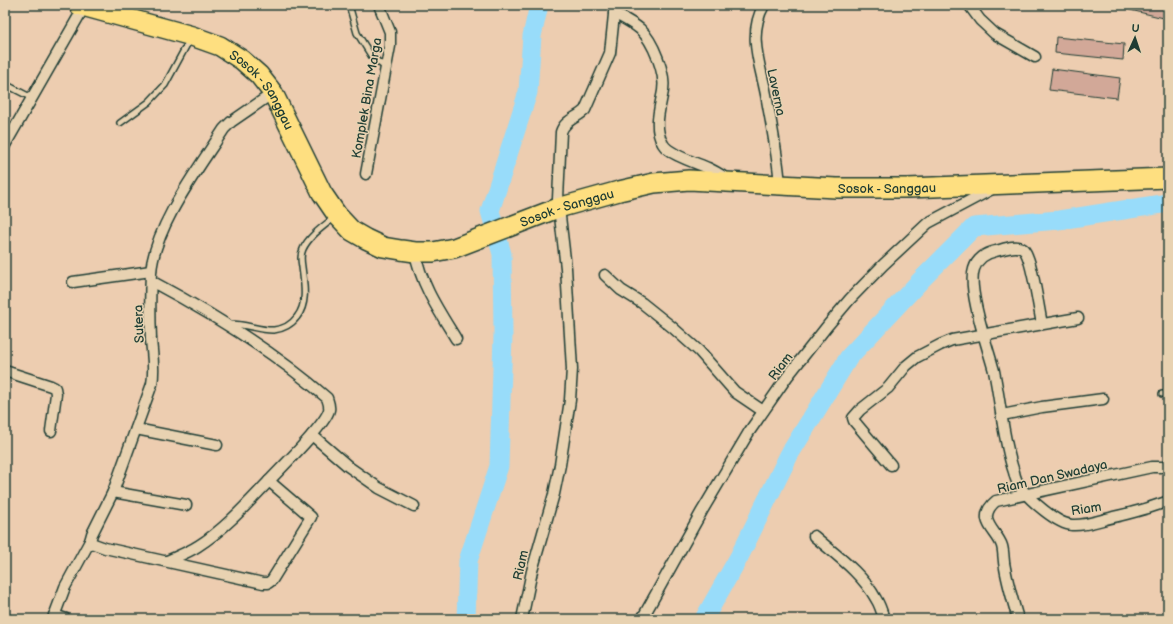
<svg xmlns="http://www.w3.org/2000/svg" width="1173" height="624" font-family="'Balsamiq Sans',sans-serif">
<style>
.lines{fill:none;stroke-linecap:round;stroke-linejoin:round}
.river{stroke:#98dcfa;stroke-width:19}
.building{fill:#d2a898;stroke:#1f3d34}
.lane-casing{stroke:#1f3d34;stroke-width:8}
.street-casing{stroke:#1f3d34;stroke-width:13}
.highway-casing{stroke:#1f3d34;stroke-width:22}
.lane{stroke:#e8d2b1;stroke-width:5}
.street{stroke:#e8d2b1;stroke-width:10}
.highway{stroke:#fedf80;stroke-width:19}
.labels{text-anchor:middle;stroke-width:3;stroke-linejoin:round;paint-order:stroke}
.street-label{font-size:13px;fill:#1f3d34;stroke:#e8d2b1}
</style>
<rect width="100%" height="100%" fill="#edcdb0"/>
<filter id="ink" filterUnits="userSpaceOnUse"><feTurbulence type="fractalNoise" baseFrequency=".025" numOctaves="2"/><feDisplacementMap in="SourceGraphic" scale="8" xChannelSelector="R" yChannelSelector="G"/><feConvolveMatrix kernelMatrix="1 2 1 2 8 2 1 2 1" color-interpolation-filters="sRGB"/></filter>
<g filter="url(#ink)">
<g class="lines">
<g class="river">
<path d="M466 619 468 561 499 466 503 335 502 254 490 211 528 92 532 36 539 5"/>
<path d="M704 619 739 557 789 455 849 357 921 280 974 227 1059 220 1168 203"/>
</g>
</g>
<g class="building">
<path d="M1127 5H1168V19L1126 9Z"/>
<path d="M1056 37 1124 44 1123 60 1055 53Z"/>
<path d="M1052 69 1120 78 1117 98 1049 90Z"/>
</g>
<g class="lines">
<defs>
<g id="lane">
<path d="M349 5 357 33 372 57 386 68"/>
<path d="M5 84 32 98"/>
<path d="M120 123 149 102 165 85 190 39"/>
<path d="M228 324C244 323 260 331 274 330 283 329 292 324 297 317 308 303 304 284 302 267 301 261 300 255 303 249 309 236 324 226 335 217"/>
<path d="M1162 394H1168"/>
</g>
<g id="street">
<path d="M764 5C746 37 762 68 767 100 772 128 778 157 780 185"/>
<path d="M969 5 980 20 995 34 1035 57"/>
<path d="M614 13C623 18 633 23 640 29 653 41 666 73 663 91 660 108 653 128 663 144 669 155 697 163 708 168 715 171 721 175 727 179"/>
<path d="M5 145 84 7"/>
<path d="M366 174 390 46V32L379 5"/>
<path d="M415 252C421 285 439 311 456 339"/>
<path d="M605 275 621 290 642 303 672 327 699 351 735 392 763 411"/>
<path d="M151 281C211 313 276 353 327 398 328 401 330 406 329 410 326 424 281 468 269 481L311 517 272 580 268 583H263L105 548 94 544 90 541 92 534 113 492 152 384C155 368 152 354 151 339 150 316 150 294 151 272 155 225 199 168 224 129L231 122 273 93"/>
<path d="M73 282 151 271"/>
<path d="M1042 324C1039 311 1032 256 1023 249 1016 244 1004 249 996 251 986 253 977 259 974 269 967 289 988 348 994 371 1001 405 1003 440 1014 472 1015 478 1018 484 1021 488 1030 500 1057 524 1072 525 1084 526 1098 521 1110 518 1130 513 1149 509 1168 501"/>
<path d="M5 371 51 386 55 388 56 394 51 431"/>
<path d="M1002 415 1042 407 1103 399"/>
<path d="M136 429 217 445"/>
<path d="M312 435 349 467 379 488 414 506"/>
<path d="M891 465 854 421 853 418 860 410 888 388 906 366 917 357 940 345 952 340 1078 318"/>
<path d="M113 492 186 505"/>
<path d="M814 536C836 555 862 573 876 599 880 605 882 612 884 619"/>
<path d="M167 561C178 556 189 552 198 546 225 529 247 504 269 481"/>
<path d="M54 615 66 619"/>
<path d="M53 619 65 587 90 541"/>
<path d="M522 619 532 571 554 494 560 465 570 400 572 369 566 268 558 199 561 132C565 120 577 118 585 110L610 53 615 5"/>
<path d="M642 619 702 511 749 432 787 377 828 325 850 299 883 265 928 223 992 189"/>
<path d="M1018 619C1013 602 1008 585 1005 568 1003 560 1004 553 1002 546 999 536 989 529 987 519 986 511 991 505 996 501L1152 467H1168"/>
</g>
<g id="highway">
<path id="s1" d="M79 5 192 36 220 46 242 60 259 75 273 93 322 193 337 215 352 231 366 239 383 247 401 250 415 252H433L454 248 558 208 619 191 654 183 689 180 836 188H908L1168 178"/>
</g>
</defs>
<use href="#lane" class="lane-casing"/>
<use href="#street" class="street-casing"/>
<use href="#highway" class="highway-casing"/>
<use href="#lane" class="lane"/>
<use href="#street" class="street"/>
<use href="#highway" class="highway"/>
</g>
</g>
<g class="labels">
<g class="street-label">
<text dy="5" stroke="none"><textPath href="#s1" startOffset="209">Sosok - Sanggau</textPath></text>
<text transform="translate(777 92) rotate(78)" y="5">Laverna</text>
<text transform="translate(366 98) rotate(-80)" y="5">Komplek Bina Marga</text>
<text dy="5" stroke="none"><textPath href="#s1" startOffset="929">Sosok - Sanggau</textPath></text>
<text dy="5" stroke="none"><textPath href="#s1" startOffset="605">Sosok - Sanggau</textPath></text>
<text transform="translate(138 324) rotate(-92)" y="5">Sutera</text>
<text transform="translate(780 366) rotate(-53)" y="5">Riam</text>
<text transform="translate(1052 476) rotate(-13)" y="5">Riam Dan Swadaya</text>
<text transform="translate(1086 508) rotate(-9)" y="5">Riam</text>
<text transform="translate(520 565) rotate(-77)" y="5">Riam</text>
</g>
</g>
<rect width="1173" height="624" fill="none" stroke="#e8d2b1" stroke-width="20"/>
<rect x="10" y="10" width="1153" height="604" fill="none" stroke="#1f3d34" stroke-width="1.5" filter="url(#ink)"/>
<g transform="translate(1135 38) rotate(3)" stroke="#e8d2b1" stroke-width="3" paint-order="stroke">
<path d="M0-3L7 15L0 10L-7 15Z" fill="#1f3d34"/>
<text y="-6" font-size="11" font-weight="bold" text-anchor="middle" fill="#1f3d34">U</text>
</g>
</svg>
